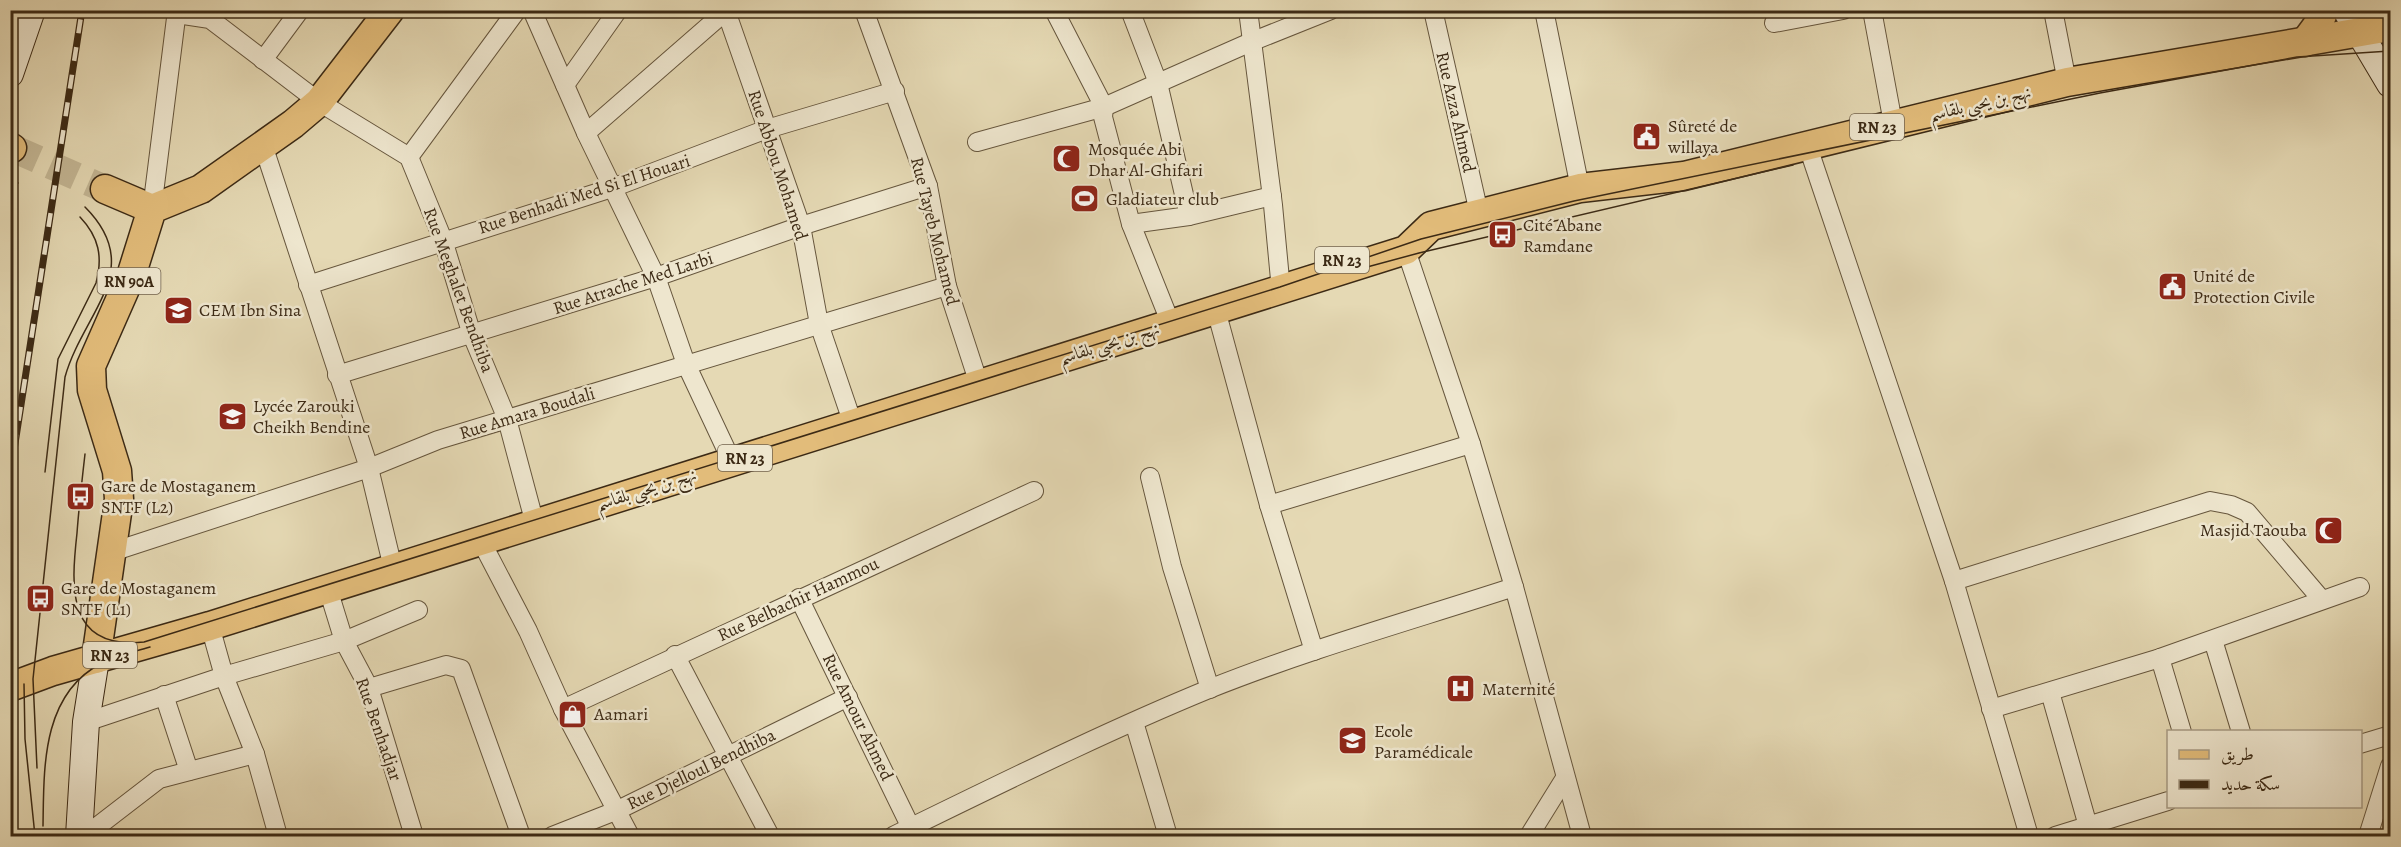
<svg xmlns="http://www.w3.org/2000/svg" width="2401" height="847" font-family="Alegreya,Amiri,serif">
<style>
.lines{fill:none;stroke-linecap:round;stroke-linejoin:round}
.primary-tunnel{stroke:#c3b694;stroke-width:28;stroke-dasharray:28 14;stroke-linecap:butt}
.minor-casing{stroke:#66563d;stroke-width:20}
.secondary-casing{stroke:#3c2a15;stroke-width:28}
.primary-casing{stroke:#3c2a15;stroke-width:31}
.minor{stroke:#eee6ce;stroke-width:18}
.secondary{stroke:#eee6ce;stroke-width:26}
.primary{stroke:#e2bc7a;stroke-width:28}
.tram{stroke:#3c2a15;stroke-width:1.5}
.rail-casing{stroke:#3c2a15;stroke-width:7}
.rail{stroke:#eee6ce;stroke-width:4.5;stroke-dasharray:14;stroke-linecap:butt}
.labels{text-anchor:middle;stroke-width:5;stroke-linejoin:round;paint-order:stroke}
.shield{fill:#eee6ce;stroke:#71624c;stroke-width:1.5}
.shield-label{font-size:16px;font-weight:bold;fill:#3c2a15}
.street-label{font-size:18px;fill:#3c2a15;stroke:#eee6ce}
.poi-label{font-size:18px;fill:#3c2a15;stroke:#eee6ce;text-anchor:start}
</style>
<rect width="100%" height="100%" fill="#e5d9b4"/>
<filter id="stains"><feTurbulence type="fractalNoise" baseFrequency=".00333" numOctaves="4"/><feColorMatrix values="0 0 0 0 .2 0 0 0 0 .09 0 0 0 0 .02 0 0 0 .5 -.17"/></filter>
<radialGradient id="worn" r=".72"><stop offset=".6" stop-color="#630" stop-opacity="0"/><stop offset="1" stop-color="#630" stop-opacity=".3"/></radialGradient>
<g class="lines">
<path class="primary-tunnel" d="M12 148 105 189"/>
<defs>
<g id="minor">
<path d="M532 10 586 133 656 277 686 364 732 462"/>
<path d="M864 10 928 186 947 286 979 384"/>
<path d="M1054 10 1104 107 1103 117 1131 224 1171 324"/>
<path d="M1130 10 1158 83 1189 216"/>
<path d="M1248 10 1273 205 1281 290"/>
<path d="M1433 10 1479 213"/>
<path d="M1544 10 1580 188"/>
<path d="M1872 10 1893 123"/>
<path d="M2053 10 2067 82"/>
<path d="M726 11 801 226 819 324 853 424"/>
<path d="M177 14 210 19 319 102 409 157 443 240 472 335 507 419 535 524"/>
<path d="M1774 23 1843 10"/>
<path d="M263 60 300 10"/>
<path d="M565 85 618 10"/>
<path d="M586 133 727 10"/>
<path d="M977 142 1104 107 1251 42 1331 10"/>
<path d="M1807 144 1954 581 2029 836"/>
<path d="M263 145 369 468 393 568"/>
<path d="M409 157 517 10"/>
<path d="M152 209 177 10"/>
<path d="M1131 224 1189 216 1272 196"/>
<path d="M1406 250 1471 444 1514 587 1582 836"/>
<path d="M308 285 612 188 767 129 895 91"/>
<path d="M1216 310 1269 505 1314 651"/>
<path d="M337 375 656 277 801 226 928 186"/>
<path d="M1150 477 1172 567 1210 689"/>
<path d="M1269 505 1471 444"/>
<path d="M481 541 528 631 563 709 630 836"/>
<path d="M112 552 369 468 438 440 947 286"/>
<path d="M1954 581 2210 501 2231 505 2247 512 2322 600"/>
<path d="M328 589 344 641 369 688 414 836"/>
<path d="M799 598 915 836"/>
<path d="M210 626 224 676 255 754 278 836"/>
<path d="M2213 640 2241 732"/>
<path d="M675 655 770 836"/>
<path d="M2160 658 2182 732"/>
<path d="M369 688 446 665 461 669 521 836"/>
<path d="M2050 692 2088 826"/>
<path d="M164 695 189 771"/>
<path d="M563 709 1034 491"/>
<path d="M1991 709 2160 658 2360 587"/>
<path d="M86 722 224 676 344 641 418 610"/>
<path d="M1134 722 1168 836"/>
<path d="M2360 744 2390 735"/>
<path d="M85 836 159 779 255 754"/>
<path d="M552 836 618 810 848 697"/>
<path d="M893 836C998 785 1102 733 1209 689 1309 649 1413 620 1514 587"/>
<path d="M1529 836 1565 778"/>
<path d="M2055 836 2168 801"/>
<path d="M2368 836 2390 766"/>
</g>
<g id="secondary">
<path d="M2346 10 2390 84"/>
<path d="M10 74 32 10"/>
<path d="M79 836 86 722 96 659"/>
</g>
<g id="primary">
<path d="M2305 42 2319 23 2324 10"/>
<path d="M10 147 12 148"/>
<path d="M105 189 152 209"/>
<path d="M96 659 119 499 117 471 92 390 91 366 132 273 152 209 201 189 293 124 319 102 390 10"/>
<path d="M10 687 53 671 210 626 1406 250 1431 226 1580 188 1684 176 2067 82 2390 27"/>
</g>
</defs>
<use href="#minor" class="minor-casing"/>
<use href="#secondary" class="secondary-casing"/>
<use href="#primary" class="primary-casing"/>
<use href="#minor" class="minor"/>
<use href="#secondary" class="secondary"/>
<use href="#primary" class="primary"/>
<g class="tram">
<path d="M10 180 18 183"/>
<path d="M10 190 14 191"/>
<path d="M1356 270 1419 253 1793 165"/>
<path d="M85 454C82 480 79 506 77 533 71 587 66 650 144 642L1280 287 1421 239 1574 201 2100 93 2297 57 2390 51"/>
<path d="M45 472 58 359 96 283C103 257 99 237 80 217"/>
<path d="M24 684 25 739 35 836"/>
<path d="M37 768 33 679 65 377C83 312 147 269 85 207"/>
<path d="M43 826C44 769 41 694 102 663 117 655 134 652 150 647"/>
</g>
<defs>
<g id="rail">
<path d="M10 476 82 10"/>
<path d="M10 809 15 836"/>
</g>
</defs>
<use href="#rail" class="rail-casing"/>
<use href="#rail" class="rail"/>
</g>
<defs>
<symbol id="civic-square" viewBox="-11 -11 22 22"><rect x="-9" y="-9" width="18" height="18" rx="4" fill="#8f2418" stroke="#eee6ce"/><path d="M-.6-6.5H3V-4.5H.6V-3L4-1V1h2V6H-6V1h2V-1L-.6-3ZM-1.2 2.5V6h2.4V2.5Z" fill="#fff"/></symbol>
<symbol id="mosque-square" viewBox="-11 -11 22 22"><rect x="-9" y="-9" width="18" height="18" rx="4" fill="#8f2418" stroke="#eee6ce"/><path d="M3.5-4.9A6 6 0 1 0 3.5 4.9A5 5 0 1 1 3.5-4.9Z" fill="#fff"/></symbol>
<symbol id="stadium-square" viewBox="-11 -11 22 22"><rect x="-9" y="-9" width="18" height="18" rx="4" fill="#8f2418" stroke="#eee6ce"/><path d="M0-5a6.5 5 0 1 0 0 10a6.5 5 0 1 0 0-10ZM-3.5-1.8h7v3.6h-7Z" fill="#fff"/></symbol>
<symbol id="bus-square" viewBox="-11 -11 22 22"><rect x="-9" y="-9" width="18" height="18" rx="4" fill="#8f2418" stroke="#eee6ce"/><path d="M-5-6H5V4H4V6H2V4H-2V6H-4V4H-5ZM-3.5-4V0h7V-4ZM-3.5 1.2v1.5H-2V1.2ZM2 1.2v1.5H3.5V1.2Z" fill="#fff"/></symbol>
<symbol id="school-square" viewBox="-11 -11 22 22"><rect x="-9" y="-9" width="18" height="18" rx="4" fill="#8f2418" stroke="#eee6ce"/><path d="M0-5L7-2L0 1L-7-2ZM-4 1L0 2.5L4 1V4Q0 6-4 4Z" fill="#fff"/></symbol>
<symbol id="hospital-square" viewBox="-11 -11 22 22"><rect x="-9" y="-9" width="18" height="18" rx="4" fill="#8f2418" stroke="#eee6ce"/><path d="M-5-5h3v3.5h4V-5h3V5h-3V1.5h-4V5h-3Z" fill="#fff"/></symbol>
<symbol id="shop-square" viewBox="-11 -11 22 22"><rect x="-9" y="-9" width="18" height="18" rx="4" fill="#8f2418" stroke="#eee6ce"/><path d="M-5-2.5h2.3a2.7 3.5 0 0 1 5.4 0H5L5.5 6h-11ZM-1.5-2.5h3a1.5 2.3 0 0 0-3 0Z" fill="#fff"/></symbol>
<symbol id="university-square" viewBox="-11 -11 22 22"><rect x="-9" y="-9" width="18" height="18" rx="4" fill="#8f2418" stroke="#eee6ce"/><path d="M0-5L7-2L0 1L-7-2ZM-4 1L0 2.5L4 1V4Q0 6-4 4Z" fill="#fff"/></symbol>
</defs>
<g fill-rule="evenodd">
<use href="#civic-square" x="1630" y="120" width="33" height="33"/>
<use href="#mosque-square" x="1050" y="142" width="33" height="33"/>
<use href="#stadium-square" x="1068" y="182" width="33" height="33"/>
<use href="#bus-square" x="1486" y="218" width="33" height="33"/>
<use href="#civic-square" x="2156" y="270" width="33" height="33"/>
<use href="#school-square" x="162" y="294" width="33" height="33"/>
<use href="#school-square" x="216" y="400" width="33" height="33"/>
<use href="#bus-square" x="64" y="480" width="33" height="33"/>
<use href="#mosque-square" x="2312" y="514" width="33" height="33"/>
<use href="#bus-square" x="24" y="582" width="33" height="33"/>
<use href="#hospital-square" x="1444" y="672" width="33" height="33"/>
<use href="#shop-square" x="556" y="698" width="33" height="33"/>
<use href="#university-square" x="1336" y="724" width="33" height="33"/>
</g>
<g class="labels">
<g class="shield">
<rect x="1850" y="114" width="54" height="26" rx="4.5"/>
<rect x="1315" y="247" width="54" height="26" rx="4.5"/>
<rect x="97.5" y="268" width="63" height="26" rx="4.5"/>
<rect x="718" y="445" width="54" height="26" rx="4.5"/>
<rect x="83" y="642" width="54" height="26" rx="4.5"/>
</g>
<g class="shield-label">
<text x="1877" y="133">RN 23</text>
<text x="1342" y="266">RN 23</text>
<text x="129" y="287">RN 90A</text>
<text x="745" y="464">RN 23</text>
<text x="110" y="661">RN 23</text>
</g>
<g class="street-label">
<text transform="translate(1980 103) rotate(-13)" y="6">نهج بن يحيى بلقاسم</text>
<text transform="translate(1456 112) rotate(77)" y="6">Rue Azza Ahmed</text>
<text transform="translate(778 165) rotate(72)" y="6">Rue Abbou Mohamed</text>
<text transform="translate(584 194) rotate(-18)" y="6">Rue Benhadi Med Si El Houari</text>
<text transform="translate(935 231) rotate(76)" y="6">Rue Tayeb Mohamed</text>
<text transform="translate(633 283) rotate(-18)" y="6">Rue Atrache Med Larbi</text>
<text transform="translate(459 290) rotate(70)" y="6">Rue Meghalet Bendhiba</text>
<text transform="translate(1109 343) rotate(-17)" y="6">نهج بن يحيى بلقاسم</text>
<text transform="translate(527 413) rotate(-17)" y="6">Rue Amara Boudali</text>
<text transform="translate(646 489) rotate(-17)" y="6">نهج بن يحيى بلقاسم</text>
<text transform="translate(798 599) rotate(-25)" y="6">Rue Belbachir Hammou</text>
<text transform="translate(858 717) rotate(64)" y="6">Rue Amour Ahmed</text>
<text transform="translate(379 729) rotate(71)" y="6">Rue Benhadjar</text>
<text transform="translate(701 769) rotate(-26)" y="6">Rue Djelloul Bendhiba</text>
</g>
<g class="poi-label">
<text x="1668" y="132">Sûreté de<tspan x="1668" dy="21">willaya</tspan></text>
<text x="1088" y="155">Mosquée Abi<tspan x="1088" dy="21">Dhar Al-Ghifari</tspan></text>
<text x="1106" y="205">Gladiateur club</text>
<text x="1523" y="231">Cité Abane<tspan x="1523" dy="21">Ramdane</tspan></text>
<text x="2193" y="282">Unité de<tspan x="2193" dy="21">Protection Civile</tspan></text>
<text x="199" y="316">CEM Ibn Sina</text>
<text x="253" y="412">Lycée Zarouki<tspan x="253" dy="21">Cheikh Bendine</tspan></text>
<text x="101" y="492">Gare de Mostaganem<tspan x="101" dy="21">SNTF (L2)</tspan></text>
<text x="2307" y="536" text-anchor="end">Masjid Taouba</text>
<text x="61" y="594">Gare de Mostaganem<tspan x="61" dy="21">SNTF (L1)</tspan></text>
<text x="1482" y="695">Maternité</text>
<text x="594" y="720">Aamari</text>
<text x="1374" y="737">Ecole<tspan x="1374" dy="21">Paramédicale</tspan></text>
</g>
</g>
<rect width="2401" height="847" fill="none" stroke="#e5d9b4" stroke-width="36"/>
<rect x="12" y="12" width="2377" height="823" fill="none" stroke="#3c2a15" stroke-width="3"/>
<rect x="18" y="18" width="2365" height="811" fill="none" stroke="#3c2a15" stroke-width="1.5"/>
<rect x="2167" y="730" width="195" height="78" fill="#eee6ce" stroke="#a79b84" stroke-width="1.5"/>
<rect x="2179" y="750" width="30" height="9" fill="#e2bc7a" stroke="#a79b84" stroke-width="1.5"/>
<text x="2221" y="760" font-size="18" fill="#3c2a15">طريق</text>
<rect x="2179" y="780" width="30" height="9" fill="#3c2a15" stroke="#a79b84" stroke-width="1.5"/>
<text x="2221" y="790" font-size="18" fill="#3c2a15">سكة حديد</text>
<rect width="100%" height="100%" filter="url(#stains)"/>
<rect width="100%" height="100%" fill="url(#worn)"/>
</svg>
